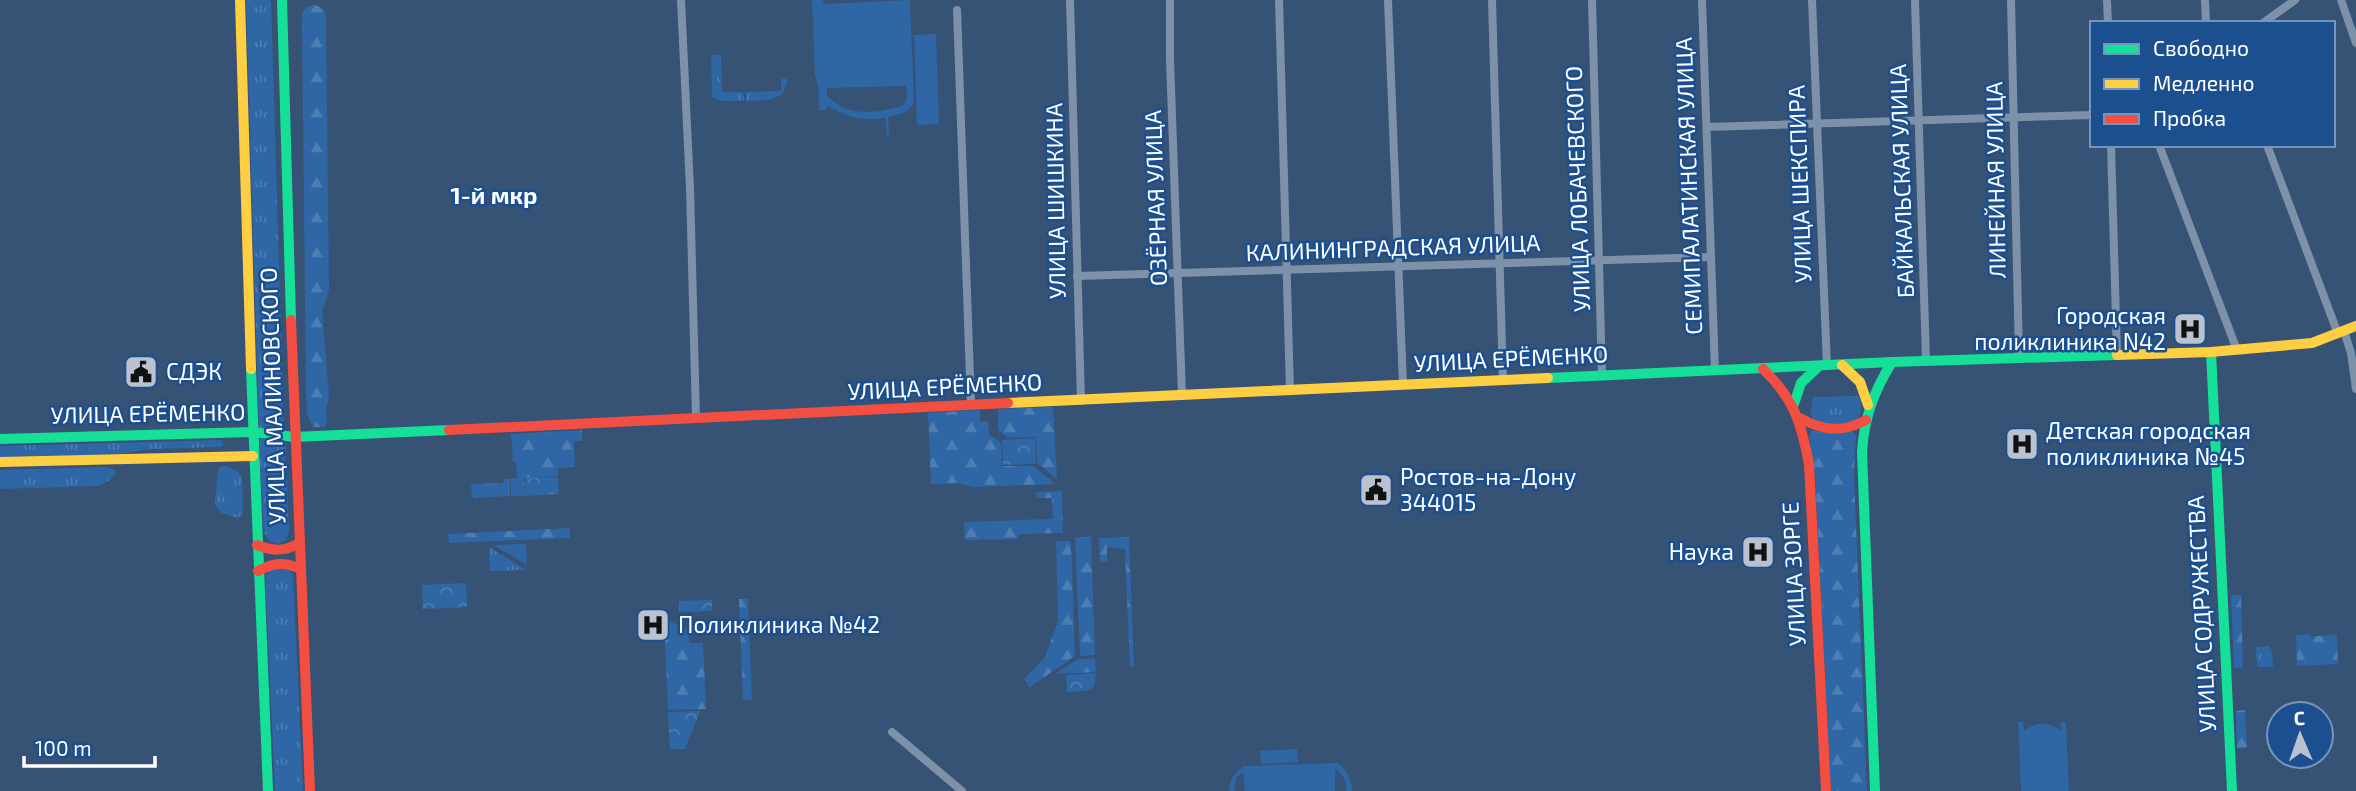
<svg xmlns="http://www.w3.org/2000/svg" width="2356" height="791" font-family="'Exo 2',sans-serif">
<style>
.grass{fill:url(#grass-tufts)}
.forest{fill:url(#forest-firs)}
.park{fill:url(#park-crowns)}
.pitch{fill:#2f66a5;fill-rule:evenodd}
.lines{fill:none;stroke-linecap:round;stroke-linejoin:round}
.street{stroke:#7d92a8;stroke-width:8}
.fast{stroke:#16e098;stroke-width:10}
.slow{stroke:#ffcf43;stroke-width:10}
.jam{stroke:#f24e42;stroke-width:10}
.labels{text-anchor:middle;stroke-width:5;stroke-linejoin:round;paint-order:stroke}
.street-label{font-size:23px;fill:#fff;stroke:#1b4f8f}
.poi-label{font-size:23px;fill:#fff;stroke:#1b4f8f;text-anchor:start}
.neighbourhood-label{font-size:24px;font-weight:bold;fill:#fff;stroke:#1b4f8f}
</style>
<defs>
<pattern id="grass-tufts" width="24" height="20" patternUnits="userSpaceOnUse" patternTransform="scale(1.75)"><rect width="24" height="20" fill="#2f66a5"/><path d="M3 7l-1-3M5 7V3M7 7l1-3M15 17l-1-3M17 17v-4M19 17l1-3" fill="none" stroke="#4e7db2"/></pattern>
<pattern id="forest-firs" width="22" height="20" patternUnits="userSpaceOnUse" patternTransform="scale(1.75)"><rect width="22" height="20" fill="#2f66a5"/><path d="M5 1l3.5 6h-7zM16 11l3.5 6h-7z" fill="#4e7db2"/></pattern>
<pattern id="park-crowns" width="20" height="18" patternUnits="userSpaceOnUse" patternTransform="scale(1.75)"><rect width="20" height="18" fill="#2f66a5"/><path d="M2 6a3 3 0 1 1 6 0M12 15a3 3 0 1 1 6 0" fill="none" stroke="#4e7db2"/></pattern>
</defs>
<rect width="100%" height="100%" fill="#365274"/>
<g class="grass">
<path d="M246 0H271L284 429 259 430Z"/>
<path d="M711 55H721L722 92H743L744 101H722L712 97Z"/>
<path d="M781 79H787C786 103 764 100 746 101V92L781 91Z"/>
<path d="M1858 396C1867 412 1856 428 1837 426 1830 425 1822 422 1814 421L1810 414 1813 397Z"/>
<path d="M285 438 289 532 286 540 278 544 269 541 264 532 259 439Z"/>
<path d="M221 440 224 444 221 447 152 449 120 454 0 457V446Z"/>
<path d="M226 466 239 472 242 478 243 514 238 518 221 513 215 504 218 470 220 467Z"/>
<path d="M105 467 115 470 116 473 109 481 97 486 0 489V470Z"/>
<path d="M504 479H510V496L472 498 471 484 503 483Z"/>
<path d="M526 544 527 565 493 545Z"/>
<path d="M489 547 526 570 490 571Z"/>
<path d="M273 568 289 570 293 574 303 791H275L265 575Z"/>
<path d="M2269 646 2272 651 2273 667H2257L2256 647Z"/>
</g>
<g class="forest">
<path d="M315 5 324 9 326 19 329 290 322 312 329 396 326 410 327 423 325 427H313L307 414 306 399 302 15C303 8 308 6 315 5Z"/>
<path d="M1053 407 1057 479 1037 463 1036 437 1008 438 998 430V409Z"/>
<path d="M980 410V421H988L989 434 1001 443 1002 466H1033L1056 484 973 487 958 483 931 484 928 413Z"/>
<path d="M582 430V441H574L575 467 558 468V476L524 478 525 496H511V478H517L516 462H513L511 434Z"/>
<path d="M1812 431 1831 433 1853 432 1856 435 1854 475 1867 791H1831L1815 476 1809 435Z"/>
<path d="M1062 491 1063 533 1019 534 1018 539 965 540 964 522 1053 519 1052 498H1037L1036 492Z"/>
<path d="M570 528V538L449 543 448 534Z"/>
<path d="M1075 537H1091L1095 655 1080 656Z"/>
<path d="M1129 537 1134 667H1130L1125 549 1107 547V562H1100L1099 538Z"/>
<path d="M1056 541H1071L1075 656 1030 687 1024 679 1045 657 1058 621Z"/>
<path d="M2231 595H2241L2243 667 2234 668Z"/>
<path d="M739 599H748L752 700H743Z"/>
<path d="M664 619 688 629 689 643H703L706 709 668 710Z"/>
<path d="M2309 634V637L2337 634 2338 664 2297 666 2296 635Z"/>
<path d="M1095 658 1096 672 1055 674 1078 659Z"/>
<path d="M2245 710 2247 748 2237 749 2236 711Z"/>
</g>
<g class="park">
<path d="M1035 438 1036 464 1003 465 1002 440Z"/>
<path d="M558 477 559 494 525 496V478Z"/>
<path d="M466 583 467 607 423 609 422 585Z"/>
<path d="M712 600V611L679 612V601Z"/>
<path d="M1096 673 1094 687 1087 691 1067 692 1066 675Z"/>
<path d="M700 711 685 749H670L668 712Z"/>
</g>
<g class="pitch">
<path d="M812 0H823L824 4 910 0 914 99C912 113 900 114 888 117L889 134 894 141 888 135 882 141 887 134 885 118C863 122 846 117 827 105L826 110H819L818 86 815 75ZM906 86C906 91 908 99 905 103 902 107 894 108 889 109 867 115 842 113 827 95V88Z"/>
<path d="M936 34 939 124 917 125 914 35Z"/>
<path d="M2018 722H2023L2024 731C2036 721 2048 722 2061 730V722H2066L2069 791H2021Z"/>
<path d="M1297 749 1298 762 1261 764 1260 751Z"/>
<path d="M1338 763C1347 771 1352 778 1352 791H1346C1346 780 1344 775 1335 769V791H1245L1243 772 1236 778 1234 791H1229C1229 779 1234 774 1243 766Z"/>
</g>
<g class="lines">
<g class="street">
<path d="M681 0 690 188 696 418"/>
<path d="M1070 0 1081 401"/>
<path d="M1170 0V60L1182 395"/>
<path d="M1279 0 1290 390"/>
<path d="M1388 0 1403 385"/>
<path d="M1492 0 1503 381"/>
<path d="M1592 0 1602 376"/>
<path d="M1702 0 1715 371"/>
<path d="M1812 0 1827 366"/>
<path d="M1915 0 1926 361"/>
<path d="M2011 0 2019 358"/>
<path d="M2107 0 2108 23"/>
<path d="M2205 0 2206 23"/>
<path d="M2341 0 2356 43"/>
<path d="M957 10 971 405"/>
<path d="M2263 23 2295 0"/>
<path d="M1707 127 2092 115"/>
<path d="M2111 145 2117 355"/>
<path d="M2159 145 2237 350"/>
<path d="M2267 145 2338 334"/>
<path d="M1077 276 1711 257"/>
<path d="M2344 331 2351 353 2356 389"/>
<path d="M892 732 962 791"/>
</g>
<g class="fast">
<path d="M282 0 291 320"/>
<path d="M2211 352 2232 791"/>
<path d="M251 369 268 791"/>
<path d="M1548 378 1892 362 2117 355"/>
<path d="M1794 404 1801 383 1818 367"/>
<path d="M0 439 252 432 294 437 449 430"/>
<path d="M1875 791 1862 452C1864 418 1874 391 1892 362"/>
</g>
<g class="slow">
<path d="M240 0 251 369"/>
<path d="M2117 355 2211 352 2312 343 2356 326"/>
<path d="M1842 365 1860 382 1868 405"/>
<path d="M1008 403 1548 378"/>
<path d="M0 462 253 456"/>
</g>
<g class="jam">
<path d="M291 320 310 791"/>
<path d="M1763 369C1794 399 1801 422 1809 464L1826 791"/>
<path d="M1800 418C1823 431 1843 433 1866 420"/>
<path d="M449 430 1008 403"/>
<path d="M257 545C272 551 285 552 299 543"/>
<path d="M258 571C273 563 285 561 300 569"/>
</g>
</g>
<defs>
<symbol id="hospital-square" viewBox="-11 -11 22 22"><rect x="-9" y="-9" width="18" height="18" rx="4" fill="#b9c2ce" stroke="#1b4f8f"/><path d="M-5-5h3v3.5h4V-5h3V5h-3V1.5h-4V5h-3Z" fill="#111"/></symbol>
<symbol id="civic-square" viewBox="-11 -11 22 22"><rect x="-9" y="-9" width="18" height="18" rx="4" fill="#b9c2ce" stroke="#1b4f8f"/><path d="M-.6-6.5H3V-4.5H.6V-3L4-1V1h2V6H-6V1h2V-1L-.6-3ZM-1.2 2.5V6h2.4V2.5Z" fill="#111"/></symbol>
</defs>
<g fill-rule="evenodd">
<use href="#hospital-square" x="2171" y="310" width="38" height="38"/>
<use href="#civic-square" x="122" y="353" width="38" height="38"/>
<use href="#hospital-square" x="2003" y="425" width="38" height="38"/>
<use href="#civic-square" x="1357" y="471" width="38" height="38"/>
<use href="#hospital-square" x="1739" y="533" width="38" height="38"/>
<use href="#hospital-square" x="634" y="606" width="38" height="38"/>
</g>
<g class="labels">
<g class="street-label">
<text transform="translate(1996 180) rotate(-91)" y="8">ЛИНЕЙНАЯ УЛИЦА</text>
<text transform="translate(1902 181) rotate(-92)" y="8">БАЙКАЛЬСКАЯ УЛИЦА</text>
<text transform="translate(1800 184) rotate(-92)" y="8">УЛИЦА ШЕКСПИРА</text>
<text transform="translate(1689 186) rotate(-92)" y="8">СЕМИПАЛАТИНСКАЯ УЛИЦА</text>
<text transform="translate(1578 189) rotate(-92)" y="8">УЛИЦА ЛОБАЧЕВСКОГО</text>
<text transform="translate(1156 198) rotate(-92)" y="8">ОЗЁРНАЯ УЛИЦА</text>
<text transform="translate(1056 201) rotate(-91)" y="8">УЛИЦА ШИШКИНА</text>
<text transform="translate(1393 248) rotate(-2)" y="8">КАЛИНИНГРАДСКАЯ УЛИЦА</text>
<text transform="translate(1511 359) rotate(-3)" y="8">УЛИЦА ЕРЁМЕНКО</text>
<text transform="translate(945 387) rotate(-3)" y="8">УЛИЦА ЕРЁМЕНКО</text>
<text transform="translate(273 396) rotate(-92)" y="8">УЛИЦА МАЛИНОВСКОГО</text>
<text transform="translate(148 414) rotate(-1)" y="8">УЛИЦА ЕРЁМЕНКО</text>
<text transform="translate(1794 574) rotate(-93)" y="8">УЛИЦА ЗОРГЕ</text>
<text transform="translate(2202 614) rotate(-93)" y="8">УЛИЦА СОДРУЖЕСТВА</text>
</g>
<g class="poi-label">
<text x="2166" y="324" text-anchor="end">Городская<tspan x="2166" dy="26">поликлиника N42</tspan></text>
<text x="166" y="380">СДЭК</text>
<text x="2046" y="439">Детская городская<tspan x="2046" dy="26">поликлиника №45</tspan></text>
<text x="1400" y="485">Ростов-на-Дону<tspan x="1400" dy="26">344015</tspan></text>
<text x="1734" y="560" text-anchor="end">Наука</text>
<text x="678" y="633">Поликлиника №42</text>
</g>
<g class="neighbourhood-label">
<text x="494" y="204">1-й мкр</text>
</g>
</g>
<rect x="2090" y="21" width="245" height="126" fill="#1b4f8f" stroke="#7695bc" stroke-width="2"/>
<rect x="2104" y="44" width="35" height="10" fill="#16e098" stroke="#7695bc" stroke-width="2"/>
<text x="2153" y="56" font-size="21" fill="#ffffff">Свободно</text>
<rect x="2104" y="79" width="35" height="10" fill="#ffcf43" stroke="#7695bc" stroke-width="2"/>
<text x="2153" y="91" font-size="21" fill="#ffffff">Медленно</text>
<rect x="2104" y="114" width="35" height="10" fill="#f24e42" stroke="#7695bc" stroke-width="2"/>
<text x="2153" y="126" font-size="21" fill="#ffffff">Пробка</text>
<g transform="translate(2300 735) rotate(358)"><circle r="33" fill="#1b4f8f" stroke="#7695bc" stroke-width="2"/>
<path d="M0-5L12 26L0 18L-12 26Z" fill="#b9c2ce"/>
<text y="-10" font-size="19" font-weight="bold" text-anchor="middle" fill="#ffffff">С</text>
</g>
<path d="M24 756v10h131v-10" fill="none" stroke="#ffffff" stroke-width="3.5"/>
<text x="35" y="756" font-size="21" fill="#ffffff" stroke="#1b4f8f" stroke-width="5" paint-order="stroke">100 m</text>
</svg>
